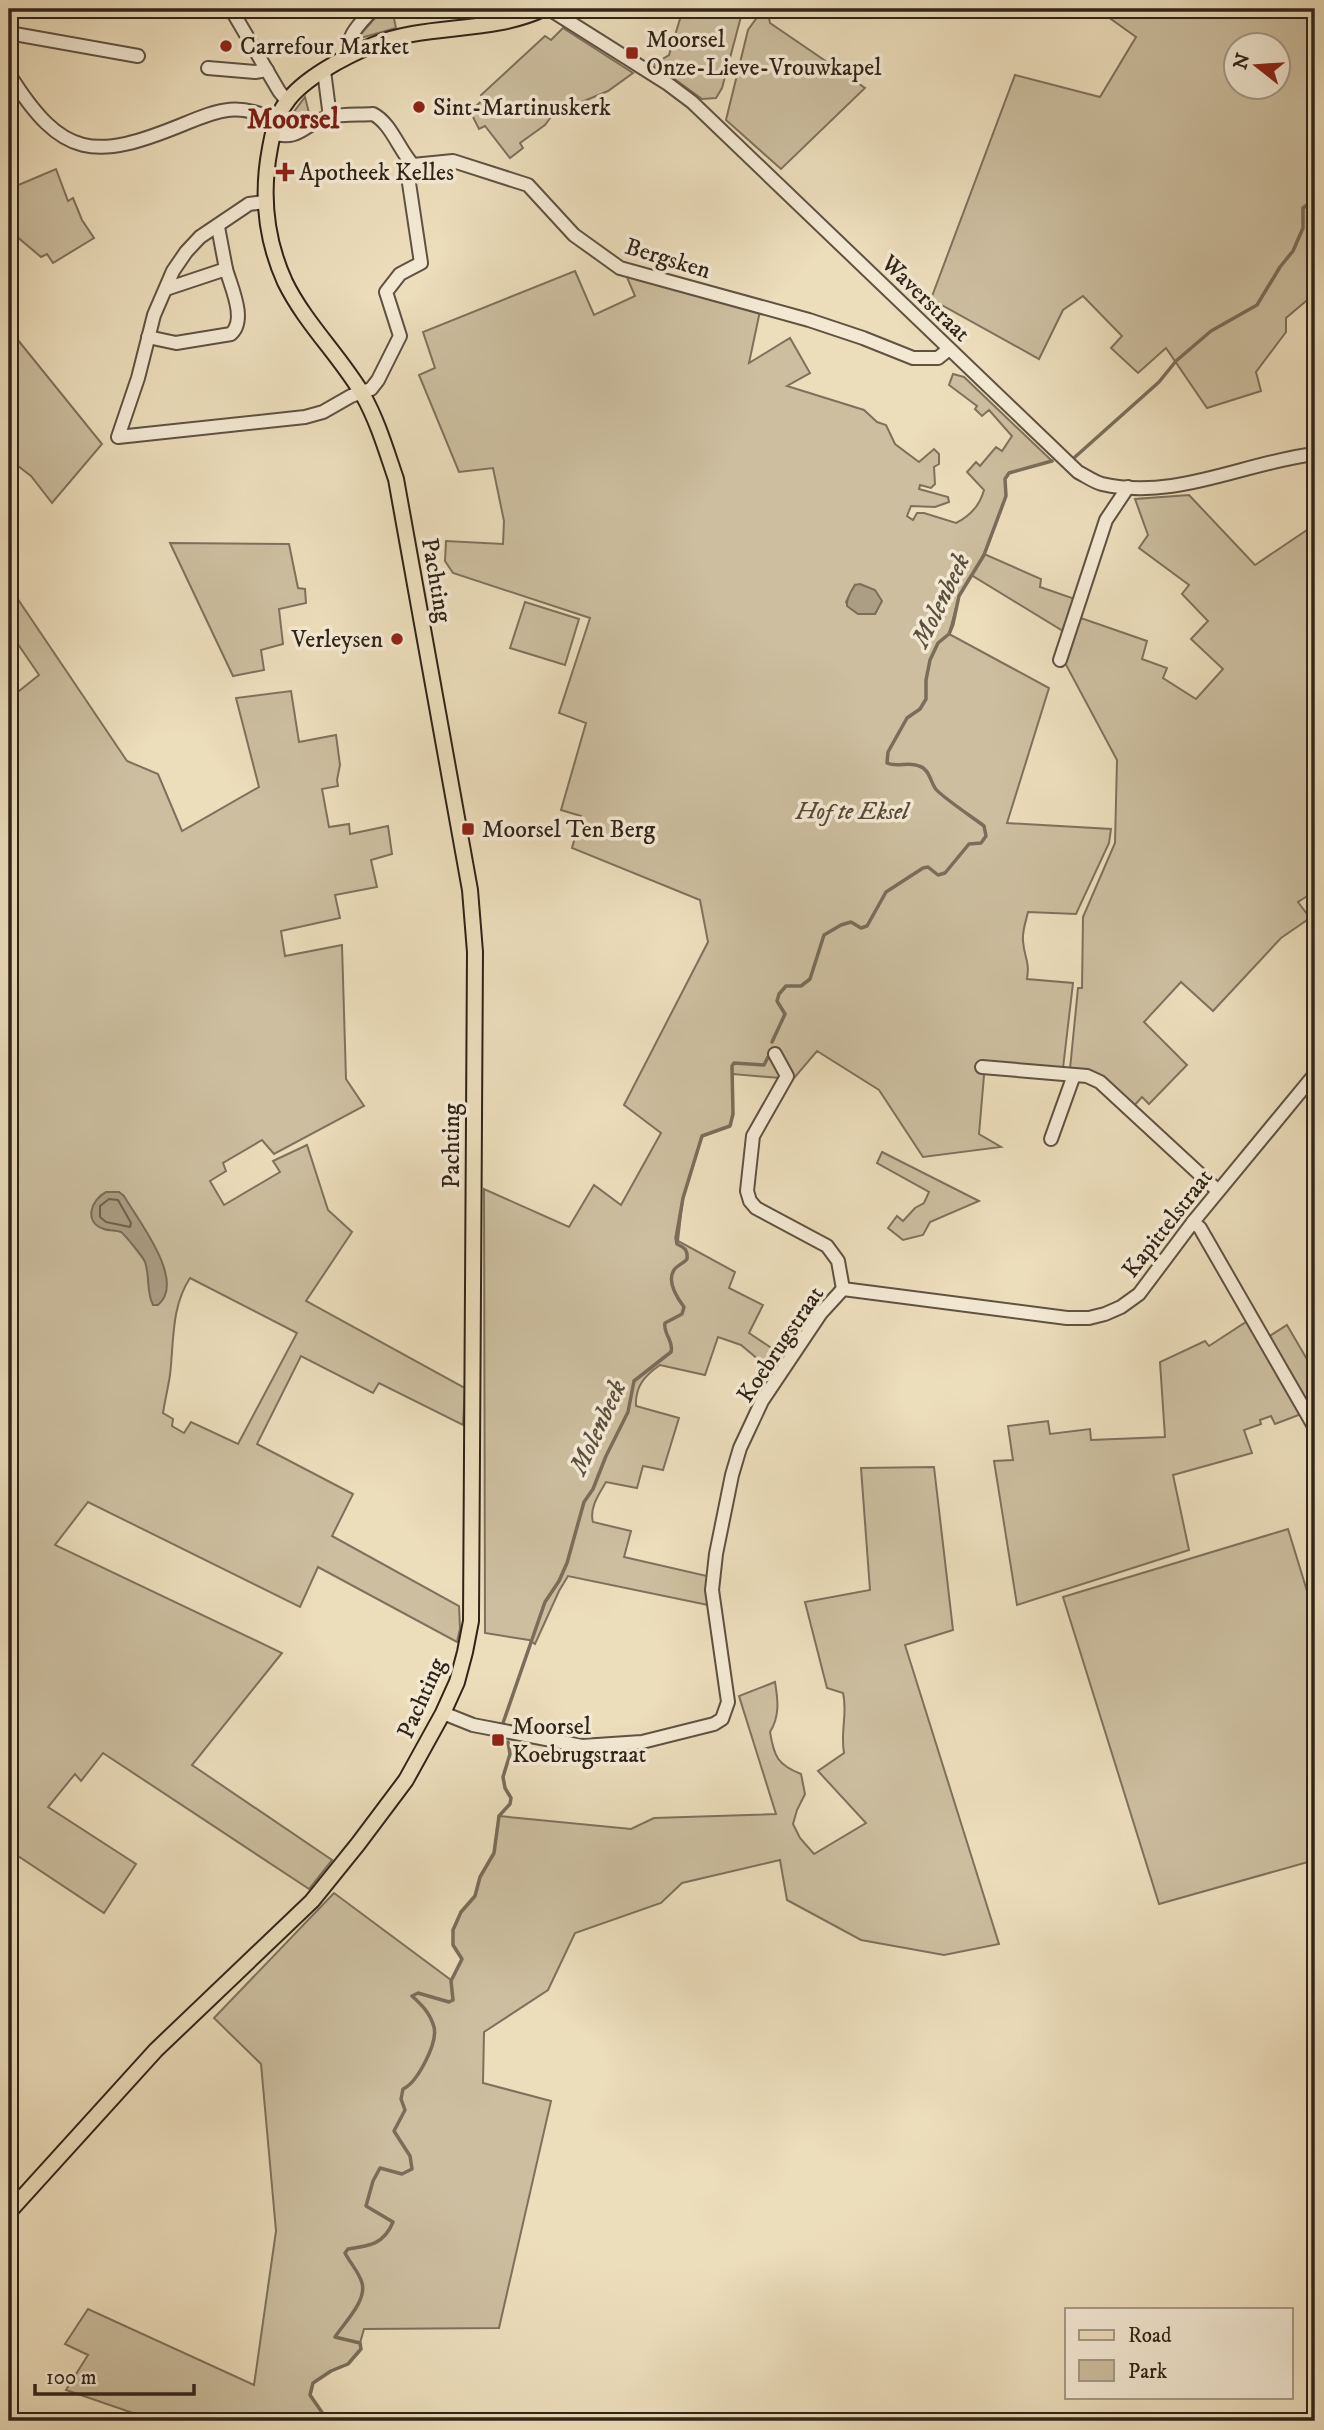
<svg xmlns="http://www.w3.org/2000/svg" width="1324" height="2430" font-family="'IM FELL DW Pica',serif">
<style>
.green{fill:#ccbe9f;stroke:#7e715c;stroke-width:2;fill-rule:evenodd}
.water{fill:#ac9e84;stroke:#7a6d59;stroke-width:2}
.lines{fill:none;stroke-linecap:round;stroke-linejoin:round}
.shore{stroke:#6e614e;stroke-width:2}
.stream{stroke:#7a6d59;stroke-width:3.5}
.minor-casing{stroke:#5f5241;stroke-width:16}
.major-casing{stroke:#302418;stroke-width:18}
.minor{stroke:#f3e9d3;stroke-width:12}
.major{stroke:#ecddbb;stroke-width:14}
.poi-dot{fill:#8f2418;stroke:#f3e9d3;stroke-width:2.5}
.labels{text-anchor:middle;stroke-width:7;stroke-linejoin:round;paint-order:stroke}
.poi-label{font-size:24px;fill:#302418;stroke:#f3e9d3;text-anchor:start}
.street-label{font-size:24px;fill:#302418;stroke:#f3e9d3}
.park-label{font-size:24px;font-style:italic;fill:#574a3a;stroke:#f3e9d3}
.water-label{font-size:26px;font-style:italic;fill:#5b4f3e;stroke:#f3e9d3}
.quarter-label{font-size:28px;font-weight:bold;fill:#7a1f14;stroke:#f3e9d3}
</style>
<rect width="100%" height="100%" fill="#ecddbb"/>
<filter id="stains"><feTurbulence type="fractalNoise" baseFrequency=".00286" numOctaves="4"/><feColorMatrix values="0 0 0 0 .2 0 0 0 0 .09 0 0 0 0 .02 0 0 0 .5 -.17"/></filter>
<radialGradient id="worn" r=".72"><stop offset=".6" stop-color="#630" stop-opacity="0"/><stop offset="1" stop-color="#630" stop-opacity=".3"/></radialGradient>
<g class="green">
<path d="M383 9H392L396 28 361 38 359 36Z"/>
<path d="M683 9H743L722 88 716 98 702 99 654 64 669 55Z"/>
<path d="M1097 9H1315V298L1312 296 1286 318V332L1256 372 1261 391 1207 408 1166 348 1138 373 1111 348 1122 336 1083 296 1063 310 1039 359 931 299 1015 75 1100 97 1136 37ZM1236 46H1278V88H1236Z"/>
<path d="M763 13H768L770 23 865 88 781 169 726 120 748 30 758 16Z"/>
<path d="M563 28 633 73 608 91 553 114 545 125 520 143 523 148 510 158 485 126 479 129 470 111 484 99 481 95 545 36 551 40Z"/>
<path d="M305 97 310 117C303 121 296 127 289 122L290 117Z"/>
<path d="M56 169 68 201 73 198 82 220 94 238 53 263 47 254 41 257 9 230V189Z"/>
<path d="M575 271 594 315 635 296 626 275 760 311 749 363 790 338 810 373 787 386 864 410 877 422 886 425 895 444 919 462 934 449 939 454V464L934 467 935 484 931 488 920 485 919 489 948 497 949 502 935 507 911 506 907 516 913 520 917 513H924L956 523C970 516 980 505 984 490L967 472 976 462 980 466 996 447 1002 451 1012 436 989 410 982 416 975 409 977 406 949 385 953 374 964 377 1052 461 1009 473 1005 479 1006 496 984 554 1041 579 1040 587 1075 599 1063 631 971 575 959 596 949 634 1049 688 1007 823 1111 829 1109 843 1076 914 1028 912C1026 921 1022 931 1023 941 1024 957 1030 961 1027 979L1073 983 1063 1068 985 1064 979 1134 1001 1147 923 1157 879 1090 817 1051 789 1084 780 1078 733 1074V1114L730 1126 702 1136 683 1198 678 1241 735 1272 729 1288 763 1305 749 1333 782 1355 772 1371 741 1345 718 1337 705 1375 660 1365C644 1376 635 1387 636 1406L679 1418 663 1470 643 1466 637 1488 606 1482C599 1494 589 1508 593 1522L631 1531 624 1557 707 1576 708 1605 568 1576 559 1591 535 1644 529 1640 485 1633 484 1189 569 1227 594 1185 621 1205 661 1133 624 1105 708 942 700 900 572 848 581 816 561 810 586 723 559 713 590 618 453 573 445 561 446 541 503 544 504 521 493 468 459 472 419 375 435 368 423 332ZM855 585 878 607 875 614C863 614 852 614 846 602Z"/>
<path d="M9 329 102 444 52 503 31 476 9 459Z"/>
<path d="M1189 495 1255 565 1313 526 1315 530V891L1298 902 1310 918 1281 938 1213 1011 1181 982 1144 1022 1187 1065 1149 1104 1142 1097 1132 1108 1070 1069 1078 988H1082L1083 917 1115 843 1117 760 1064 661 1078 617 1147 641 1142 659 1167 668 1163 678 1196 699 1223 669 1191 639 1208 621 1182 594 1189 585 1139 548 1148 535 1135 499Z"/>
<path d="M170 543 289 544 298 588 305 589 306 603 279 609 283 644 261 650 264 670 233 676Z"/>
<path d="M9 586 127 761 158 774 182 831 259 787 236 698 291 691 299 742 336 735 340 765 337 780 338 786 322 789 329 827 349 824 350 834 388 826 392 854 371 860 377 887 335 895 340 918 281 931 285 956 342 945 346 1079 364 1106 274 1154 262 1140 223 1163 226 1171 210 1181 224 1205 280 1172 273 1161 307 1145 328 1210 352 1232 306 1301 465 1388 463 1425 379 1383 373 1393 301 1356 257 1444 353 1494 332 1536 459 1606 460 1629 457 1642 318 1567 300 1607 88 1502 55 1545 282 1653 192 1765 332 1860 309 1889 103 1753 81 1781 75 1774 48 1807 136 1864 104 1913 9 1850V699L39 675 9 631ZM190 1278 297 1333 238 1444 191 1422 184 1433 172 1426 173 1419 163 1413C165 1400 168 1388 170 1375 174 1341 171 1307 190 1278Z"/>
<path d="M525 602 579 619 565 665 510 648Z"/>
<path d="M882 1152 979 1201 930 1222 923 1235 903 1240 888 1228 897 1216 903 1221 915 1208 924 1203 929 1192 877 1163Z"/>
<path d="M1249 1320 1304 1413 1275 1424 1271 1416 1260 1420 1261 1424 1244 1430 1252 1453 1173 1475 1189 1550 1017 1605 994 1461 1013 1460 1008 1426 1048 1421 1050 1434 1090 1429 1091 1440 1165 1437 1160 1362 1205 1341 1209 1346Z"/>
<path d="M1287 1325 1315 1373V1420L1268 1337Z"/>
<path d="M934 1467 953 1630 905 1645 999 1944 944 1955 861 1940 787 1900 780 1860 682 1883 661 1903 575 1933 548 1990 484 2032 483 2083 551 2101 499 2328 364 2329 360 2343 361 2349 348 2364 331 2371 313 2383 310 2395 328 2421H182L167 2415 165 2421H156L66 2390 88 2355 65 2344 88 2309 254 2385 276 2231 261 2064 214 2018 334 1893 451 1980 462 1960 453 1945V1930L461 1912 475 1896 480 1877 494 1853 499 1816 631 1829 654 1818 776 1814 739 1696 775 1682C778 1700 780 1716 770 1732 774 1757 778 1765 801 1774L805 1794 797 1810 793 1824 800 1838 814 1854 866 1823 818 1771 844 1753C840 1730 848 1714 843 1693L827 1688 805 1602 870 1590 861 1468Z"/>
<path d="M1288 1529 1315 1617V1860L1159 1904 1063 1597Z"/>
</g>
<g class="water">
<path d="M860 584 875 590 882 601 875 614H858L847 606C846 599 851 591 855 585Z"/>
<path d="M106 1192H119L124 1196C137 1219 187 1281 158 1305H153C146 1291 150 1276 145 1262 143 1257 125 1235 121 1232 116 1230 109 1231 104 1229 83 1222 91 1200 106 1192Z"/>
</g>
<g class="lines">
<path class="shore" d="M109 1199 118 1200 131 1223 130 1227 106 1222 100 1217V1206Z"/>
<g class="stream">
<path d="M1075 457 1159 382 1176 361 1211 331 1257 305 1280 267 1293 251 1303 228V208L1315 199"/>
<path d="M772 1042 785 1014 777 1001 779 994 786 986H801L810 979 824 935 841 925 851 922 861 928 867 926 886 892 923 868 928 867 938 875 945 873 969 844 981 843 986 836 984 826C975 819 939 795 935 788 930 780 929 769 919 766 908 761 898 768 887 763L888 752 907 718 920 709 926 699V680L930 660 938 643 949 634 953 624 959 596 984 555 1006 496 1005 479 1009 473 1052 461"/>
<path d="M503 1723 545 1602 559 1581 567 1563 584 1502 593 1489 606 1456 628 1412 634 1381 671 1352C674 1341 663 1334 665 1323L682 1314 684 1307C678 1299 666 1282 674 1270 676 1266 684 1263 687 1259 688 1250 685 1248 677 1244L676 1238 683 1198 702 1136 730 1126 733 1114 732 1066 734 1063 764 1065 768 1057"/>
<path d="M328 2421 310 2395 313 2383 331 2371 348 2364 361 2349 360 2343 335 2337C344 2323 367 2301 362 2283 359 2272 350 2263 345 2253L348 2249C370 2246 384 2244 393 2222L366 2206 373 2181 380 2168 402 2174 412 2169 410 2156 394 2131 405 2110 401 2099 403 2089C417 2083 438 2043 434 2027 430 2013 422 2005 412 1996L418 1993 449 2002 453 2000 451 1981 462 1959 453 1945V1930L461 1912 475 1896 480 1877 494 1853 499 1816 510 1804 511 1798 505 1788 503 1777 510 1754 508 1742"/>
</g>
<defs>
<g id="minor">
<path d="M231 9 279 91 287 101"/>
<path d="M549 9 668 84 692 102 1078 472C1086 476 1094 482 1102 484 1175 501 1245 462 1315 454"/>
<path d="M9 33 138 56"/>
<path d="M350 56C345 35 360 24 373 9"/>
<path d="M208 68 255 72 267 70"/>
<path d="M324 71 330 117"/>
<path d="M9 74C62 159 94 161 184 124 220 109 240 102 276 121"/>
<path d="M273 133C300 142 305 122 329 117 343 114 358 115 373 114 391 123 399 150 413 165L453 161 528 185 574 235 620 268 809 320 863 338 913 358H938L949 349"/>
<path d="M264 202 249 204 200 237 186 252 173 271 154 315 138 378 118 437 305 417 323 412 351 396 371 389 378 380 400 336 386 292 400 274 421 263 409 183 413 165"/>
<path d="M166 289 226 269 218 227"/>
<path d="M148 337 176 343 231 334C247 320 231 287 226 269"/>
<path d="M1060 660 1106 520 1128 487"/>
<path d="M775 1054 787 1076 753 1136 747 1191 750 1201 756 1208 827 1246 838 1261 843 1289"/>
<path d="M982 1067 1087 1076 1100 1082 1218 1191"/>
<path d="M1051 1139 1074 1075"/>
<path d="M1193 1222 1200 1228 1315 1428"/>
<path d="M843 1289 1067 1318H1089L1105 1314 1121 1307 1139 1294 1193 1222 1315 1074"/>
<path d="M443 1713 473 1725 582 1746 642 1742 714 1724 722 1719 728 1702 712 1590 716 1554 732 1475 740 1448 762 1401 821 1313 843 1289"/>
</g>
<path id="major" d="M9 2212 156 2050 312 1901 358 1844 406 1780 443 1713 457 1682 465 1652 471 1621 475 952 470 890 396 479C386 450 378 422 363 395 340 356 305 323 285 282 265 238 261 195 270 148 273 132 276 116 286 103 302 79 346 56 373 45 427 23 490 34 543 9"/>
</defs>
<use href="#minor" class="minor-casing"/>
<use href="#major" class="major-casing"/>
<use href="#minor" class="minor"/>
<use href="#major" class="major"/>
</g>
<g class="poi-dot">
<circle cx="226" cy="46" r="7"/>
<rect x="625" y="46" width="14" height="14" rx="3.5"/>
<circle cx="419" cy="107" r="7"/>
<path d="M281.5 161.5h7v7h7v7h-7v7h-7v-7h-7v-7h7z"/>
<circle cx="397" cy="639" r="7"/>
<rect x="461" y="822" width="14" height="14" rx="3.5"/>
<rect x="491" y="1733" width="14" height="14" rx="3.5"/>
</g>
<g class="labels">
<g class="poi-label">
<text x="646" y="47">Moorsel<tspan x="646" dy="28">Onze-Lieve-Vrouwkapel</tspan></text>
<text x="240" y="54">Carrefour Market</text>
<text x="433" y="115">Sint-Martinuskerk</text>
<text x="299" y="180">Apotheek Kelles</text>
<text x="383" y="647" text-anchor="end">Verleysen</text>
<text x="482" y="837">Moorsel Ten Berg</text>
<text x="512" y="1734">Moorsel<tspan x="512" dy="28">Koebrugstraat</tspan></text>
</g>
<g class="street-label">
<text transform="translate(668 258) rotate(17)" y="8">Bergsken</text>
<text transform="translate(926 298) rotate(44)" y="8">Waverstraat</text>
<text transform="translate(437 580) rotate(80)" y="8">Pachting</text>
<text transform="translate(451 1146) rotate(-90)" y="8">Pachting</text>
<text transform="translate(1167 1223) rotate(-52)" y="8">Kapittelstraat</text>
<text transform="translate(780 1344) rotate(-56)" y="8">Koebrugstraat</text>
<text transform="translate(421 1698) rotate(-66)" y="8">Pachting</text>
</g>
<g class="park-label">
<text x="852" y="819">Hof te Eksel</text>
</g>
<g class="water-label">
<text transform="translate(940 600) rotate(-64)" y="9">Molenbeek</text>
<text transform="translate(597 1427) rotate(-65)" y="9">Molenbeek</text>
</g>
<g class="quarter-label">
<text x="293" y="128">Moorsel</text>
</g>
</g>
<rect width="1324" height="2430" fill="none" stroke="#ecddbb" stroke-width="35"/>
<rect x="10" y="10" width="1303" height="2409" fill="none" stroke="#302418" stroke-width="3.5"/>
<rect x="18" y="18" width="1289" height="2395" fill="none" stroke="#302418" stroke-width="2"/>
<rect x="1065" y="2308" width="228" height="91" fill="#f3e9d3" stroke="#a59a88" stroke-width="2"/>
<rect x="1079" y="2330" width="35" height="10" fill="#ecddbb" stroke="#a59a88" stroke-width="2"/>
<text x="1128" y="2342" font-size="21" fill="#302418">Road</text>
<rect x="1079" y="2360" width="35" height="21" fill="#ccbe9f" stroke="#a59a88" stroke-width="2"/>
<text x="1128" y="2378" font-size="21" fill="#302418">Park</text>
<g transform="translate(1257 66) rotate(287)"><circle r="33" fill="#f3e9d3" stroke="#a59a88" stroke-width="2"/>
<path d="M0-5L12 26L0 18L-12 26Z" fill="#8f2418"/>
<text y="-10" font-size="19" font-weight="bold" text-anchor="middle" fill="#302418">N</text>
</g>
<path d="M35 2384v10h159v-10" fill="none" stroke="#302418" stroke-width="3.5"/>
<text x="46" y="2384" font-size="21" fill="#302418" stroke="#f3e9d3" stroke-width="5" paint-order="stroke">100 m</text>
<rect width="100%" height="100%" filter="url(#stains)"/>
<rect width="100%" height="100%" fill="url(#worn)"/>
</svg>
